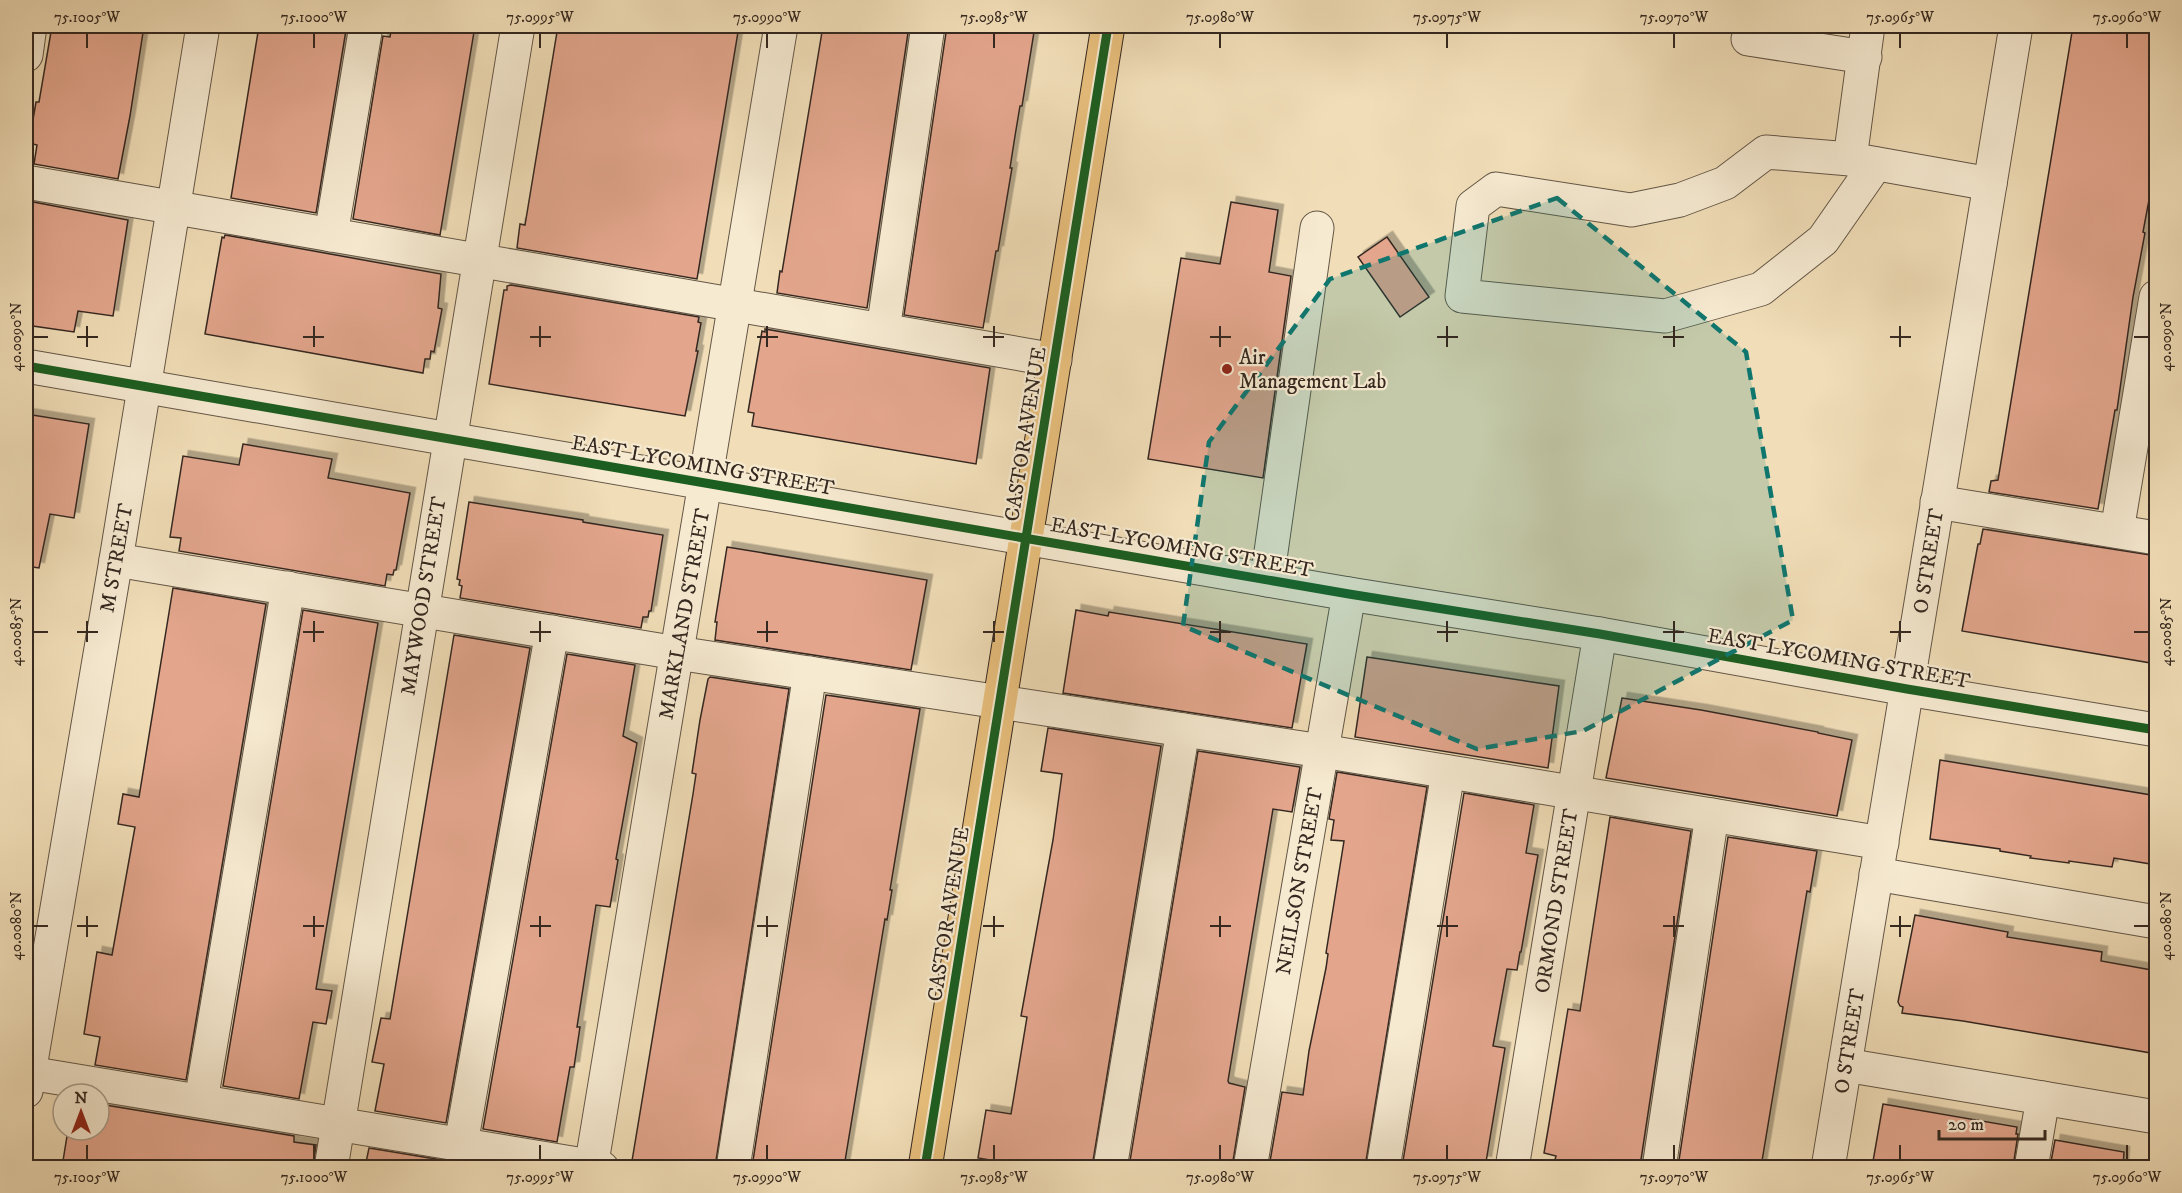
<svg xmlns="http://www.w3.org/2000/svg" width="2182" height="1193" font-family="'IM FELL DW Pica',serif">
<style>
.building{fill:#e3a68d;stroke:#342820;stroke-width:1.5;filter:url(#shadow)}
.lines{fill:none;stroke-linecap:round;stroke-linejoin:round}
.minor-casing{stroke:#635646;stroke-width:35}
.major-casing{stroke:#342820;stroke-width:35}
.minor{stroke:#f6ead1;stroke-width:33}
.major{stroke:#e8bf7c;stroke-width:33}
.cycleway-casing{stroke:#f6ead1;stroke-width:13}
.cycleway{stroke:#1b5e20;stroke-width:9}
.marked{fill:#0f766e;fill-opacity:0.2;stroke:#0f766e;stroke-width:4.5;stroke-dasharray:12 8;stroke-linejoin:round}
.ticks{fill:none;stroke:#342820;stroke-width:2}
.poi-dot{fill:#8f2418;stroke:#f6ead1;stroke-width:2}
.labels{text-anchor:middle;stroke-width:4.5;stroke-linejoin:round;paint-order:stroke}
.poi-label{font-size:21px;fill:#342820;stroke:#f6ead1;text-anchor:start}
.street-label{font-size:21px;fill:#342820;stroke:#f6ead1}
.neatline{fill:none;stroke:#342820;stroke-width:2}
.ticks-label{font-size:15px;text-anchor:middle;fill:#342820}
</style>
<defs>
<filter id="shadow"><feDropShadow dx="5.5" dy="-5.5" stdDeviation="0" flood-color="#0004"/></filter>
</defs>
<rect width="100%" height="100%" fill="#f1deb8"/>
<filter id="stains"><feTurbulence type="fractalNoise" baseFrequency=".00333" numOctaves="4"/><feColorMatrix values="0 0 0 0 .2 0 0 0 0 .09 0 0 0 0 .02 0 0 0 .5 -.17"/></filter>
<radialGradient id="worn" r=".72"><stop offset=".6" stop-color="#630" stop-opacity="0"/><stop offset="1" stop-color="#630" stop-opacity=".3"/></radialGradient>
<g class="building">
<path d="M52 26H144L130 116 118 179 34 164 37 145 29 143 36 102H39Z"/>
<path d="M259 26H324L346 30 316 213 231 198Z"/>
<path d="M392 26H475L440 235 353 219 383 36 390 37Z"/>
<path d="M558 26H739L697 279 517 248 520 224 525 225Z"/>
<path d="M823 26H909L867 308 777 293 780 271 782 272Z"/>
<path d="M947 26H1035L1022 106H1020L1015 136 1010 168H1012L998 251H996L983 328 904 315Z"/>
<path d="M2073 26H2142L2141 31 2157 35V157L2143 232 2145 233 2133 297 2117 410H2115L2098 509 1989 492 1991 481 1998 480Z"/>
<path d="M28 201 128 220 113 316 78 311 74 332 26 325V216Z"/>
<path d="M1231 202 1278 210 1269 272 1291 276 1263 478 1148 459 1181 258 1220 264Z"/>
<path d="M225 235 441 274 438 308 442 309 434 352 431 351 430 359H425L423 373 205 334 222 237 224 238Z"/>
<path d="M1387 237 1429 297 1400 317 1358 257Z"/>
<path d="M511 285 699 317 698 322 701 323 696 351H698L685 416 489 384 504 290H507V286Z"/>
<path d="M765 329 990 368 976 464 752 426 754 413 748 412 762 331 765 332Z"/>
<path d="M26 414 89 424 74 518 50 514 39 568 26 566Z"/>
<path d="M243 444 332 459 328 478 410 493 396 570H394L393 575 387 574 385 586 179 551 181 538 170 537 183 456 239 465Z"/>
<path d="M469 502 583 520V522L663 535 651 611H649L648 617H643L641 628 460 598 462 586 459 585 460 580 457 579Z"/>
<path d="M1983 529 2157 556V664L1962 631 1978 544H1980Z"/>
<path d="M727 547 927 580 911 670 715 640 717 622H715Z"/>
<path d="M173 588 266 604 186 1080 95 1065 100 1037 84 1034 97 952 112 955 135 827 118 824 123 794 139 797Z"/>
<path d="M303 610 378 623 316 989 332 991 326 1024 313 1022 299 1099 223 1086Z"/>
<path d="M1076 610 1108 616 1109 612 1307 644 1292 728 1063 693Z"/>
<path d="M454 635 530 648 446 1123 375 1111 384 1064 372 1062 381 1018 390 1019Z"/>
<path d="M567 654 635 665 623 736 637 743 616 859 618 860 610 907 596 905 577 1027H580L574 1067H570L557 1142 483 1129Z"/>
<path d="M1367 657 1559 686 1548 768 1355 737Z"/>
<path d="M710 677 789 689 715 1167H668L632 1161 693 794 696 774 692 773 700 720 708 679Z"/>
<path d="M826 695 920 709 890 890H892L887 920 885 919 844 1167H752Z"/>
<path d="M1622 698 1701 710 1818 732V733L1852 740 1837 816 1606 778Z"/>
<path d="M1048 728 1161 746 1092 1167H1002L1003 1162 978 1158 986 1110 1011 1114 1027 1017 1021 1016 1053 840 1062 774 1041 771Z"/>
<path d="M1198 751 1300 767 1292 812 1273 809 1228 1081 1229 1083 1245 1087 1232 1167H1129Z"/>
<path d="M1940 760 2157 796V865L2114 858 2112 867 2069 861V863L2030 858 2031 856 2000 851V849L1930 839Z"/>
<path d="M1337 772 1427 787 1365 1167H1269L1282 1092 1303 1095 1309 1051 1326 968 1328 954 1326 953 1344 841 1331 840 1334 820 1329 819Z"/>
<path d="M1464 793 1534 805 1526 853 1538 855 1521 952H1520L1517 970 1507 969 1493 1046 1505 1048 1486 1162 1475 1160 1474 1167H1402Z"/>
<path d="M1610 817 1691 831 1640 1166 1610 1161V1167H1553L1556 1156 1544 1153 1549 1124 1568 1009 1580 1011Z"/>
<path d="M1728 837 1817 851 1810 892 1807 891 1761 1167H1678Z"/>
<path d="M1915 915 2008 932 2007 937 2102 952 2101 961 2157 971V1054L1963 1021 1902 1013 1903 1007 1900 1006 1898 1002Z"/>
<path d="M99 1104 294 1136V1142L316 1145 313 1167H62L68 1130H99Z"/>
<path d="M1883 1104 2017 1127 2016 1134H2018L2013 1167 1980 1161 1979 1167H1872Z"/>
<path d="M2055 1140 2124 1152 2123 1167H2050Z"/>
<path d="M369 1148 484 1167H365Z"/>
</g>
<g class="lines">
<defs>
<g id="minor">
<path d="M1868 26 1850 159 1990 184"/>
<path d="M1748 39 1865 57"/>
<path d="M26 55 30 26"/>
<path d="M1850 159 1766 152 1725 183 1680 200 1631 210 1496 189 1473 206 1462 296 1665 316 1761 289 1823 240 1876 164"/>
<path d="M26 182 1055 360"/>
<path d="M331 235 366 26"/>
<path d="M883 330 928 26"/>
<path d="M26 366 1349 594 1600 634 1907 689 2156 730"/>
<path d="M1937 502 2156 538"/>
<path d="M2117 531 2156 297"/>
<path d="M116 560 677 653 1322 751 1882 843"/>
<path d="M1267 580 1317 228"/>
<path d="M1876 874 2156 922"/>
<path d="M1845 1065 2156 1117"/>
<path d="M29 1073 602 1168"/>
<path d="M26 1091 116 560 203 26"/>
<path d="M201 1101 288 588"/>
<path d="M461 1144 552 632"/>
<path d="M331 1168 518 26"/>
<path d="M591 1168 781 26"/>
<path d="M733 1168 810 673"/>
<path d="M1110 1168 1183 730"/>
<path d="M1250 1168 1349 594"/>
<path d="M1383 1168 1448 772"/>
<path d="M1512 1168 1600 634"/>
<path d="M1659 1168 1712 815"/>
<path d="M1828 1168 2016 26"/>
<path d="M2031 1168 2043 1098"/>
</g>
<path id="major" d="M925 1168 1108 26"/>
</defs>
<use href="#minor" class="minor-casing"/>
<use href="#major" class="major-casing"/>
<use href="#minor" class="minor"/>
<use href="#major" class="major"/>
<defs>
<g id="cycleway">
<path d="M26 366 1349 594 1600 634 1907 689 2156 730"/>
<path d="M925 1168 1108 26"/>
</g>
</defs>
<use href="#cycleway" class="cycleway-casing"/>
<use href="#cycleway" class="cycleway"/>
</g>
<path class="marked" d="M1557 198 1746 352 1793 620 1583 731 1477 749 1183 626 1209 442 1330 279Z"/>
<path class="ticks" d="M87 33V48M314 33V48M540 33V48M767 33V48M994 33V48M1220 33V48M1447 33V48M1674 33V48M1900 33V48M2127 33V48M87 326V347M314 326V347M540 326V347M767 326V347M994 326V347M1220 326V347M1447 326V347M1674 326V347M1900 326V347M33 337H48M77 337H98M303 337H324M530 337H551M757 337H778M983 337H1004M1210 337H1231M1437 337H1458M1663 337H1684M1890 337H1911M2134 337H2149M87 621V642M314 621V642M540 621V642M767 621V642M994 621V642M1220 621V642M1447 621V642M1674 621V642M1900 621V642M33 632H48M77 632H98M303 632H324M530 632H551M757 632H778M983 632H1004M1210 632H1231M1437 632H1458M1663 632H1684M1890 632H1911M2134 632H2149M87 916V937M314 916V937M540 916V937M767 916V937M994 916V937M1220 916V937M1447 916V937M1674 916V937M1900 916V937M33 926H48M77 926H98M303 926H324M530 926H551M757 926H778M983 926H1004M1210 926H1231M1437 926H1458M1663 926H1684M1890 926H1911M2134 926H2149M87 1145V1160M314 1145V1160M540 1145V1160M767 1145V1160M994 1145V1160M1220 1145V1160M1447 1145V1160M1674 1145V1160M1900 1145V1160M2127 1145V1160"/>
<circle class="poi-dot" cx="1227" cy="369" r="6"/>
<g class="labels">
<g class="poi-label">
<text x="1239" y="364">Air<tspan x="1239" dy="24">Management Lab</tspan></text>
</g>
<g class="street-label">
<text transform="translate(1025 434) rotate(-81)" y="7">CASTOR AVENUE</text>
<text transform="translate(703 465) rotate(10)" y="7">EAST LYCOMING STREET</text>
<text transform="translate(1182 547) rotate(10)" y="7">EAST LYCOMING STREET</text>
<text transform="translate(116 558) rotate(-80)" y="7">M STREET</text>
<text transform="translate(1928 561) rotate(-81)" y="7">O STREET</text>
<text transform="translate(423 596) rotate(-81)" y="7">MAYWOOD STREET</text>
<text transform="translate(684 614) rotate(-80)" y="7">MARKLAND STREET</text>
<text transform="translate(1839 658) rotate(10)" y="7">EAST LYCOMING STREET</text>
<text transform="translate(1299 881) rotate(-80)" y="7">NEILSON STREET</text>
<text transform="translate(1556 901) rotate(-81)" y="7">ORMOND STREET</text>
<text transform="translate(948 914) rotate(-81)" y="7">CASTOR AVENUE</text>
<text transform="translate(1849 1041) rotate(-81)" y="7">O STREET</text>
</g>
</g>
<rect width="2182" height="1193" fill="none" stroke="#f1deb8" stroke-width="66"/>
<g transform="translate(81 1112)"><circle r="28" fill="#f6ead1" stroke="#a89c8a" stroke-width="1.5"/>
<path d="M0-4.5L10 22L0 15L-10 22Z" fill="#8f2418"/>
<text y="-9" font-size="16" font-weight="bold" text-anchor="middle" fill="#342820">N</text>
</g>
<path d="M1939 1130v9h106v-9" fill="none" stroke="#342820" stroke-width="3"/>
<text x="1948" y="1130" font-size="18" fill="#342820" stroke="#f6ead1" stroke-width="4.5" paint-order="stroke">20 m</text>
<rect x="33" y="33" width="2116" height="1127" class="neatline"/>
<g class="ticks-label">
<text x="87" y="22">75.1005°W</text>
<text x="314" y="22">75.1000°W</text>
<text x="540" y="22">75.0995°W</text>
<text x="767" y="22">75.0990°W</text>
<text x="994" y="22">75.0985°W</text>
<text x="1220" y="22">75.0980°W</text>
<text x="1447" y="22">75.0975°W</text>
<text x="1674" y="22">75.0970°W</text>
<text x="1900" y="22">75.0965°W</text>
<text x="2127" y="22">75.0960°W</text>
<text transform="translate(16 337) rotate(-90)" y="5">40.0090°N</text>
<text transform="translate(2166 337) rotate(-90)" y="5">40.0090°N</text>
<text transform="translate(16 632) rotate(-90)" y="5">40.0085°N</text>
<text transform="translate(2166 632) rotate(-90)" y="5">40.0085°N</text>
<text transform="translate(16 926) rotate(-90)" y="5">40.0080°N</text>
<text transform="translate(2166 926) rotate(-90)" y="5">40.0080°N</text>
<text x="87" y="1182">75.1005°W</text>
<text x="314" y="1182">75.1000°W</text>
<text x="540" y="1182">75.0995°W</text>
<text x="767" y="1182">75.0990°W</text>
<text x="994" y="1182">75.0985°W</text>
<text x="1220" y="1182">75.0980°W</text>
<text x="1447" y="1182">75.0975°W</text>
<text x="1674" y="1182">75.0970°W</text>
<text x="1900" y="1182">75.0965°W</text>
<text x="2127" y="1182">75.0960°W</text>
</g>
<rect width="100%" height="100%" filter="url(#stains)"/>
<rect width="100%" height="100%" fill="url(#worn)"/>
</svg>
